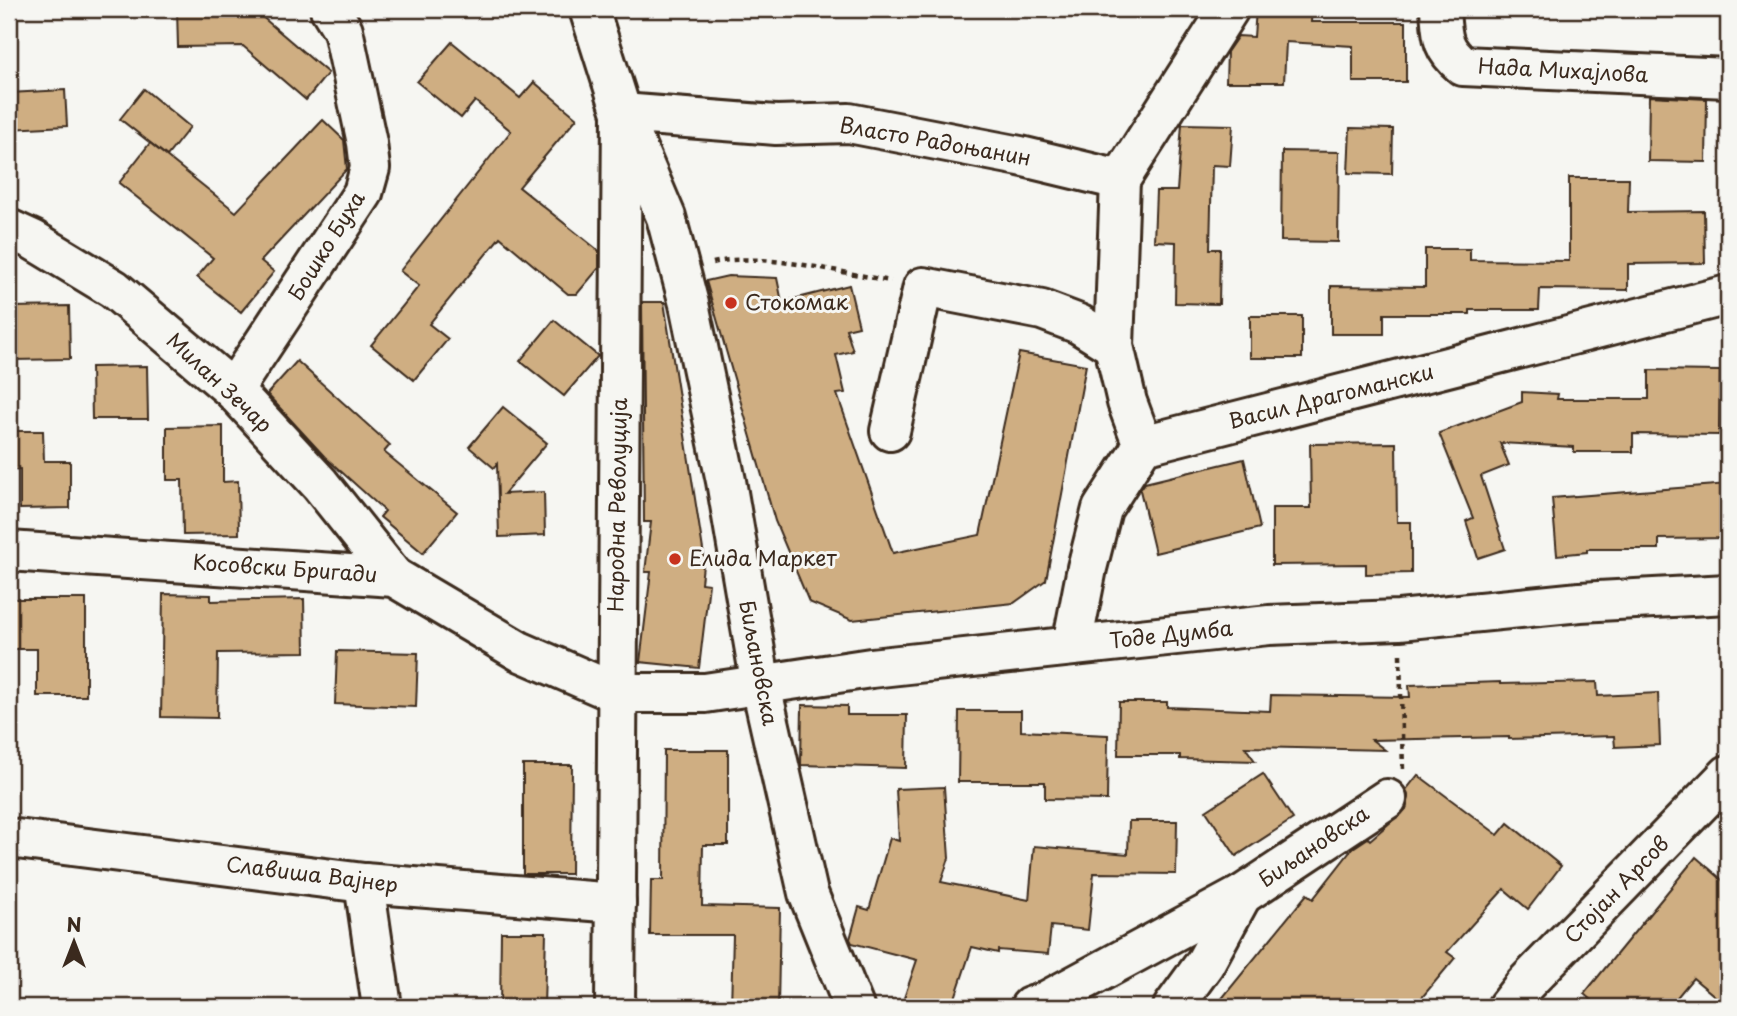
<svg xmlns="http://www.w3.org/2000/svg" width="1737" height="1016" font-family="'Playpen Sans',sans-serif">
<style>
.building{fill:#cfae82;stroke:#3b2a1e;stroke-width:2}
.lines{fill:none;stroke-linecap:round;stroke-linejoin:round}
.minor-casing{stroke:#3b2a1e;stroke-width:44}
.path{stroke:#3b2a1e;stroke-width:4.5;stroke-dasharray:5 5;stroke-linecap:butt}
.minor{stroke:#f6f6f2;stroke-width:38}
.poi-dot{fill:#c8321e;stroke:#f6f6f2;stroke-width:2.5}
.labels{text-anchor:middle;stroke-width:6;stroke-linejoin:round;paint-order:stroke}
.street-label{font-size:21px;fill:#3b2a1e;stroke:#f6f6f2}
.poi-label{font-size:21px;fill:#3b2a1e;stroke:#f6f6f2;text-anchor:start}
</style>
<rect width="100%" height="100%" fill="#f6f6f2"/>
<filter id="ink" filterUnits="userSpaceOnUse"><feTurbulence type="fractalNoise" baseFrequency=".0143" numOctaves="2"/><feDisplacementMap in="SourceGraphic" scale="14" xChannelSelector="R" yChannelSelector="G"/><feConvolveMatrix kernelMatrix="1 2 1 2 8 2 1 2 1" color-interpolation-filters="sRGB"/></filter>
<g filter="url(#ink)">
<g class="building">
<path d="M177 9H253L328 73 306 100 243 46 178 47Z"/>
<path d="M1256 9H1312L1311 22H1406V82H1353V46L1286 42 1284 82H1226L1227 52 1238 36 1254 37Z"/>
<path d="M452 42 520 98 534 82 577 118 519 187 599 251V268L577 294H568L500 237 429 324 448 339 414 380 371 345 419 286 400 271 511 131 475 101 461 118 417 82Z"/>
<path d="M144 89 190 127 167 156 120 119Z"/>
<path d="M65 90 67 126 9 129V93Z"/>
<path d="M1649 96 1707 99 1706 162 1648 161Z"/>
<path d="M323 120 344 140 347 169 261 261 274 272 241 312 197 277 213 258 119 183 150 143 236 212Z"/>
<path d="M1182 124 1233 125 1230 166 1212 165 1210 249H1220L1219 304 1175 303 1176 242 1154 241 1156 191H1177Z"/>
<path d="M1350 128 1393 129 1392 174 1348 173Z"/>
<path d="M1282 151 1339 152 1338 242 1281 241Z"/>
<path d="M1569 178H1629L1628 212 1704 211 1705 263 1628 264V290L1540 289 1539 310H1470V314H1384V334H1331V286L1425 287V249H1470V260L1569 261Z"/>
<path d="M728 276 777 278 782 302 849 285 859 326 846 329 853 351 836 355 845 393 837 394 893 553 980 535 1019 353 1086 365 1046 580 1014 603 852 620 809 602 775 521 706 281Z"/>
<path d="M642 302H664L704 556 701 583 709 584 699 668 640 662 651 572H645L651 522H644Z"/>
<path d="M69 306 70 359 13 360 12 307Z"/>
<rect x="1250" y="316" width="52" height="42"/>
<path d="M554 320 598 356 564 396 520 361Z"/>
<path d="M297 361 390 445 384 452 457 512 423 553 380 517 385 511 325 457 267 394Z"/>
<path d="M147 366 148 419H92L91 367Z"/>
<path d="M1649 370 1720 371 1719 435 1633 434V452H1574V447L1500 443 1509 465 1481 476 1505 549 1478 558 1466 521 1473 518 1439 433 1522 402V392L1558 394 1557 399H1649Z"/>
<path d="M503 407 547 443 504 494 544 492 545 535 499 537 497 464 494 468 469 447Z"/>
<path d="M223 426V482L238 481 239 534 183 535 182 480H167V427Z"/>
<path d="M9 431H43L44 461H70V508L20 509V469L9 470Z"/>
<path d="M1396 443 1397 522H1411V573L1366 574V564L1272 565V508H1311L1310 444Z"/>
<path d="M1244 459 1260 528 1155 553 1140 490 1145 483Z"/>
<path d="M1728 484V538L1659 539V549H1587V552L1557 555 1552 498Z"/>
<path d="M163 594 211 595V601L304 599 305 652 218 653 217 718 161 717Z"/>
<path d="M9 599H86V696H37V649H9Z"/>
<path d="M337 651 418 653 416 707 335 704Z"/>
<path d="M1500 682V684L1597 682 1598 696 1658 693 1660 745 1615 747 1614 736 1509 739V737L1372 740 1385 750 1245 747 1255 761 1180 759V755H1118L1119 702H1167V707L1270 711 1271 695 1410 697 1409 685Z"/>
<path d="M802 705 847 706V715H907L906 768 801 765Z"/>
<path d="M959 711H1021V731L1108 735 1107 800 1045 799V782H958Z"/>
<path d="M664 750H728V845H703L702 906 780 908 778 1007H731L733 935H650L651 880H663Z"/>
<path d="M523 765H572L571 874H523Z"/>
<path d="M1263 774 1293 819 1236 856 1206 811Z"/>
<path d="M1418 775 1498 835 1508 823 1561 866 1528 909 1504 889 1447 952 1455 958 1414 1007H1215L1307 894 1313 899 1353 848 1368 838 1370 840 1406 809 1409 798 1406 790Z"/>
<path d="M944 787 949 858 941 882 1029 900 1034 846 1128 854 1129 821H1177L1176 874 1094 873 1088 930 1051 926 1048 954 998 950V953L972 947 952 1007H929L904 998 917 960 852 943 850 939 859 907 869 910 890 838 899 841 896 789Z"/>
<path d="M1696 857 1728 885V1007L1693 978 1669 1007H1599L1584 994Z"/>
<path d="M501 932H546L544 1007H500Z"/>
</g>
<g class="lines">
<defs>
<g id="minor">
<path d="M589 9 622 113 615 1007"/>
<path d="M1440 9C1442 36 1441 48 1463 66L1728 78"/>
<path d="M9 229 33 240 114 289 233 390 320 484 394 577"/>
<path d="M233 390 363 193 370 168 367 143 343 30 330 9"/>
<path d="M890 431 923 287 1042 310 1079 324 1114 346"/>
<path d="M1143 445 1127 402 1114 346 1120 180 1229 9"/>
<path d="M9 551 394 577 519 651 616 693H705L871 668 1269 625 1399 620 1580 602 1728 594"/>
<path d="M1072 645 1087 568 1102 509 1143 445 1728 295"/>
<path d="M9 838 364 883 616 903"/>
<path d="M364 883 382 1007"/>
<path d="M854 1007 808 893 761 686 726 481 689 304 666 217 622 113 776 125 849 123 1020 156 1120 180"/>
<path d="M1030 1007 1044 1002 1242 895 1387 799"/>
<path d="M1173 1007 1205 963 1242 895"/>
<path d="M1507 1007 1525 984 1728 775"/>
</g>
</defs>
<use href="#minor" class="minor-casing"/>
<g class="path">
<path d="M713 263C757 251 843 273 891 281"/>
<path d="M1400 654 1403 771"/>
</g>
<use href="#minor" class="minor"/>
</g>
</g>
<g class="poi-dot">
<circle cx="731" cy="303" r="7"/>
<circle cx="675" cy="559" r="7"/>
</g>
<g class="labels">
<g class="street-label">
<text transform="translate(1563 71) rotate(3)" y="7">Нада Михајлова</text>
<text transform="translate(935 142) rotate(10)" y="7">Власто Радоњанин</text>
<text transform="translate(327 246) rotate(-58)" y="7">Бошко Буха</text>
<text transform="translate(219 383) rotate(43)" y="7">Милан Зечар</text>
<text transform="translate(1331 397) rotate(-14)" y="7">Васил Драгомански</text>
<text transform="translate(618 505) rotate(-89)" y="7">Народна Револуција</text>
<text transform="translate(285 569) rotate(4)" y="7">Косовски Бригади</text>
<text transform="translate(1171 635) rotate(-6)" y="7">Тоде Думба</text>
<text transform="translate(758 663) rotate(79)" y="7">Биљановска</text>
<text transform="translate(1314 847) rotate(-34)" y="7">Биљановска</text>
<text transform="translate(312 875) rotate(7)" y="7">Славиша Вајнер</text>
<text transform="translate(1617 890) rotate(-46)" y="7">Стојан Арсов</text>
</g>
<g class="poi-label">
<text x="745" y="310">Стокомак</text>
<text x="689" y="566">Елида Маркет</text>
</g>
</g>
<rect width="1737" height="1016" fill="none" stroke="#f6f6f2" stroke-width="35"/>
<rect x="18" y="18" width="1702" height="981" fill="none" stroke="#3b2a1e" stroke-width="2.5" filter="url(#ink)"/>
<g transform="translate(74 942)" stroke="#f6f6f2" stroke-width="5" paint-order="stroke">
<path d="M0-5L12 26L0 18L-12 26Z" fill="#3b2a1e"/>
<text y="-10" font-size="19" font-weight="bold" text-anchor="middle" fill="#3b2a1e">N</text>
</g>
</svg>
